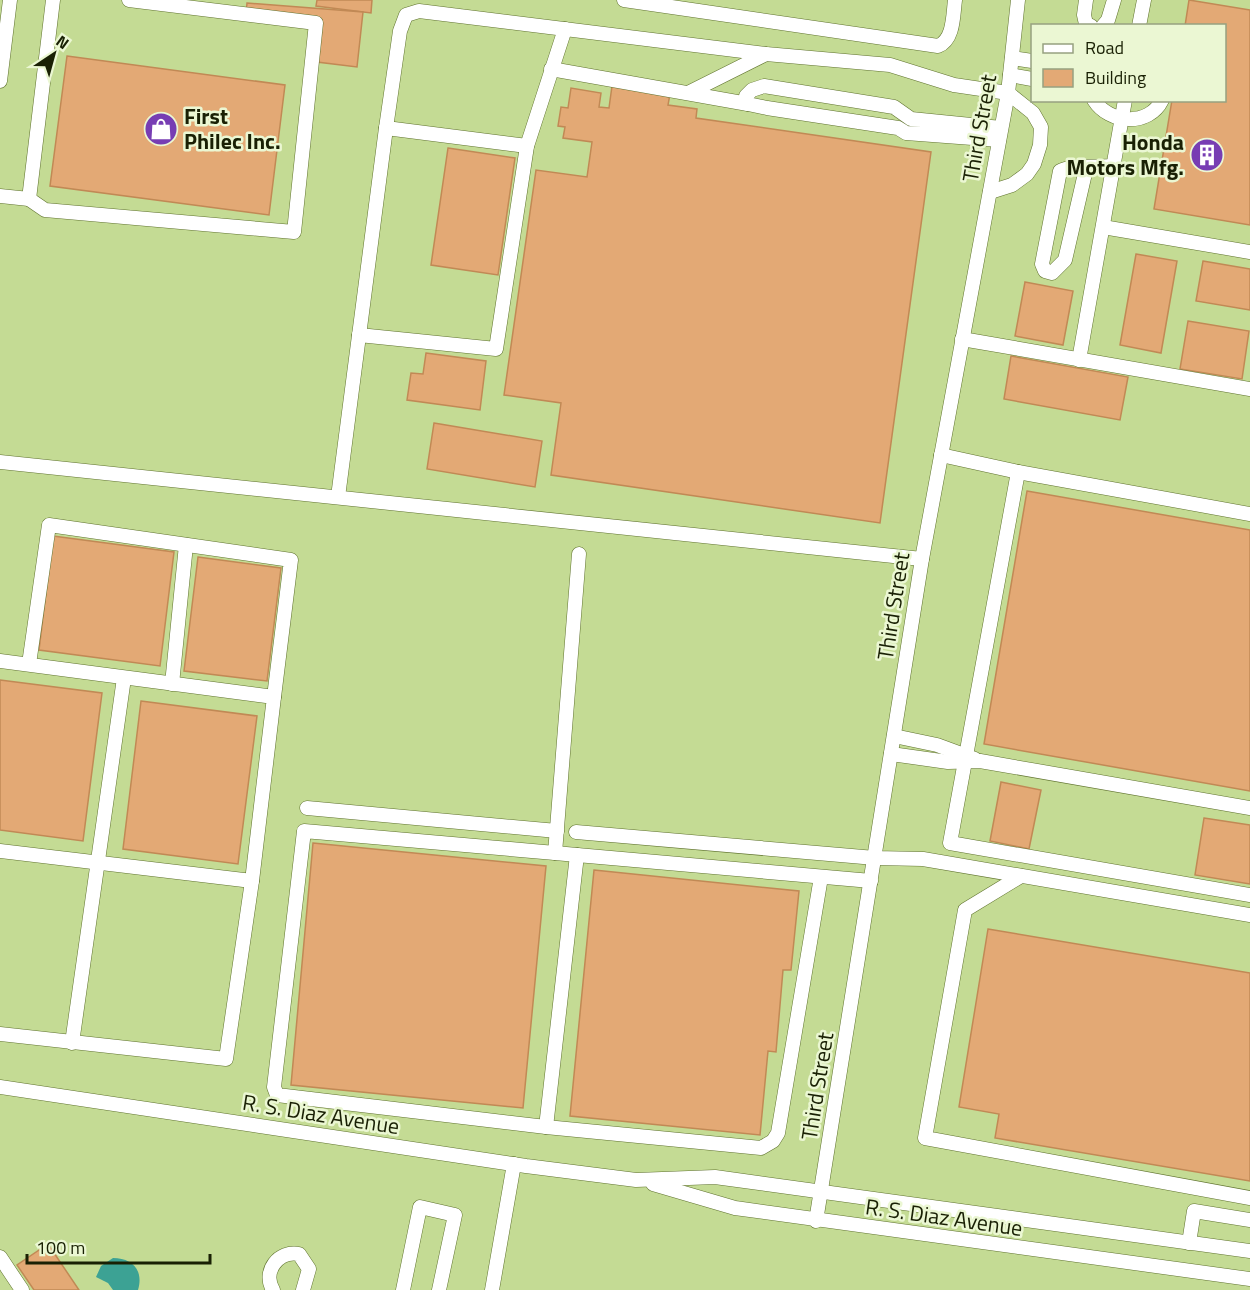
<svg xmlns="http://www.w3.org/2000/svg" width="1250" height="1290" font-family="'Titillium Web',sans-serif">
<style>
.water{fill:#3ca294}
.building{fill:#e3a975;stroke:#c18955;stroke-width:1.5}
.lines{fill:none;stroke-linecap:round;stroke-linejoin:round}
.minor-casing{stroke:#60732f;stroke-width:15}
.minor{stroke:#fff;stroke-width:14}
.labels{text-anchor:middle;stroke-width:5;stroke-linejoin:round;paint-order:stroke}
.poi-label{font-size:22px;font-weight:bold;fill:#192004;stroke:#ebf7d3;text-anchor:start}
.street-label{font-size:22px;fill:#192004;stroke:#ebf7d3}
</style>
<rect width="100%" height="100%" fill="#c4db94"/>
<path class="water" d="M113 1258C132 1258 144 1270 138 1290H113L108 1283 96 1277 101 1266Z"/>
<g class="building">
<path d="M317 0H372L371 13 316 6Z"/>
<path d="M1189 0 1250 10V225L1154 209 1172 100H1224V26H1185Z"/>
<path d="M247 3 363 12 357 67 317 62 322 20 246 14Z"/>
<path d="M67 56 285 85 269 215 50 186Z"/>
<path d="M612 86 670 94 668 105 697 109 696 118 931 152 880 523 551 475 561 403 504 395 536 170 587 177 592 142 563 138 565 127 558 126 561 107 568 108 571 88 601 93 599 107 609 108Z"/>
<path d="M448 148 515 158 498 275 431 265Z"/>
<path d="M1136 254 1177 261 1161 353 1120 345Z"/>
<path d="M1203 261 1250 269V310L1196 301Z"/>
<path d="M1025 282 1073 291 1063 345 1015 336Z"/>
<path d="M1188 321 1249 331 1242 379 1180 369Z"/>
<path d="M426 353 486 361 480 410 407 400 411 373 423 374Z"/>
<path d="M1011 356 1128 377 1120 420 1004 399Z"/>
<path d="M434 423 542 441 535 487 427 469Z"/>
<path d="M1027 491 1250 530V791L984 744Z"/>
<path d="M53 536 174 552 160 666 39 650Z"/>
<path d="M198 557 281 568 267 681 184 671Z"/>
<path d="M0 680 102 693 83 841 0 830Z"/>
<path d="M141 701 257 716 238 864 123 849Z"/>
<path d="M1001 782 1041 790 1029 849 990 841Z"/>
<path d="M1204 818 1250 825V884L1195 875Z"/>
<path d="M313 843 546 866 523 1108 291 1085Z"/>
<path d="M594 870 799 891 791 970H783L776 1052 768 1051 760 1135 570 1116Z"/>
<path d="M988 929 1250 973V1181L995 1138 999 1114 959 1107Z"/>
<path d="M48 1244 79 1290H34L17 1265Z"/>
</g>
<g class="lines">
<defs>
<g id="minor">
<path d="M624 0 938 46C954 40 953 15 955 0"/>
<path d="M1086 0 1084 15 1086 24 1091 26"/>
<path d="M1103 26 1108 20 1114 0"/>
<path d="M1139 26 1144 0"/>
<path d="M1012 58 1032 61"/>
<path d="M551 69 748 104"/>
<path d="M1010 75 1032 79"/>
<path d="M0 81 10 0"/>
<path d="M688 93 766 54"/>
<path d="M1094 100C1109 124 1149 127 1162 100"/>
<path d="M386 128 527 146"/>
<path d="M999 140 906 133 898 128 767 108 748 104 746 96 752 90 764 86 894 107 911 119 1001 128"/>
<path d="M1086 169 1065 260 1052 273 1045 271 1042 264 1060 171C1068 165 1101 167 1114 166"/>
<path d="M0 196 29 199 53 0"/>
<path d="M29 199 45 210 294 232 316 23 129 0"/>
<path d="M1103 227 1250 252"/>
<path d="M359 335 496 349 527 146 565 29"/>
<path d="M962 339 1250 389"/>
<path d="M1079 360 1125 100"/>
<path d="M941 455 1018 472 1250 514"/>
<path d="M0 462 922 559"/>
<path d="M1018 472 950 843 1250 895"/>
<path d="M338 497 386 128 400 31 406 15 419 11 766 54 890 65 954 85 1008 93 1033 113 1041 127 1040 145 1034 164 1027 174 1012 185 990 192"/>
<path d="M0 661 274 697 252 881 0 851"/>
<path d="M29 664 49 525 291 560 274 697"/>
<path d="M172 684 186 545"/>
<path d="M894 736 937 745 975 759"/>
<path d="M891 754 948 762 980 761 1250 808"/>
<path d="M307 808 557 831"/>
<path d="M576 832 875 858 923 859 1250 915"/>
<path d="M555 853 579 554"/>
<path d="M1021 876 965 910 925 1138 1250 1198"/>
<path d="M821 877 778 1133 773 1141 761 1148 546 1127 277 1095 274 1087 304 831 555 853 577 855 871 881"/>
<path d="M0 1034 226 1059 252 881"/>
<path d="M72 1043 124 678"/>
<path d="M0 1087 526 1166 636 1180 715 1177 1250 1251"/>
<path d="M546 1127 577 855"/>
<path d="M653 1184 735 1208 1250 1279"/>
<path d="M816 1221 922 559 1008 93 1018 0"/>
<path d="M1189 1243 1194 1211 1250 1220"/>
<path d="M0 1257 22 1290"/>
<path d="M273 1290C262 1271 279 1250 299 1254L309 1269 303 1290"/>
<path d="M403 1290 420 1207 455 1215 439 1290"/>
<path d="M492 1290 514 1164"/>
</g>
</defs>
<use href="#minor" class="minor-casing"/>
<use href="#minor" class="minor"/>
</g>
<defs>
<symbol id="shop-disc" viewBox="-11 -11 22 22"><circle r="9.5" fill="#773db3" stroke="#ebf7d3"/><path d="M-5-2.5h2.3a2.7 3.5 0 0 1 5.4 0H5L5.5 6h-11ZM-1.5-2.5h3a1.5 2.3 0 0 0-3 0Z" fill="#fff"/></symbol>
<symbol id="building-disc" viewBox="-11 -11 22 22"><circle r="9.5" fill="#773db3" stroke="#ebf7d3"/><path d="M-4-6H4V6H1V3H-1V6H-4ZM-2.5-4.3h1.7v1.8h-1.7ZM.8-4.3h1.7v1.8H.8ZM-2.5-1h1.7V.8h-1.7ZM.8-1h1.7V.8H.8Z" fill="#fff"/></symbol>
</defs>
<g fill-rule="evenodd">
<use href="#shop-disc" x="142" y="110" width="38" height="38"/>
<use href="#building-disc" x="1188" y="136" width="38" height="38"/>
</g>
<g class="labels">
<g class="poi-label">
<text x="184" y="124">First<tspan x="184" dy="25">Philec Inc.</tspan></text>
<text x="1184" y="150" text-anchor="end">Honda<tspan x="1184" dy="25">Motors Mfg.</tspan></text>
</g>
<g class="street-label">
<text transform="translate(979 128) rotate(-80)" y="8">Third Street</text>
<text transform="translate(893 606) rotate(-81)" y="8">Third Street</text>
<text transform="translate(817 1086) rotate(-81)" y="8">Third Street</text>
<text transform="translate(321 1114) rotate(9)" y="8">R. S. Diaz Avenue</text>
<text transform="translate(944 1217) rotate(8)" y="8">R. S. Diaz Avenue</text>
</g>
</g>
<rect x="1031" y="24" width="195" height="78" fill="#ebf7d3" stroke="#97a180" stroke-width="1.5"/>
<rect x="1043" y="44" width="30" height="9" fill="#ffffff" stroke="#97a180" stroke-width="1.5"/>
<text x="1085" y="54" font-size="18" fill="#192004">Road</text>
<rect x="1043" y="69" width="30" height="18" fill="#e3a975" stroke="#97a180" stroke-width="1.5"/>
<text x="1085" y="84" font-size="18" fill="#192004">Building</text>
<g transform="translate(54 54) rotate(36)" stroke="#ebf7d3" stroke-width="4.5" paint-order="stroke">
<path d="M0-4.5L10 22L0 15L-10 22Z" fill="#192004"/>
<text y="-9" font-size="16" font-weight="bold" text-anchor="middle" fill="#192004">N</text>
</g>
<path d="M27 1254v9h183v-9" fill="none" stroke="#192004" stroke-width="3"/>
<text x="36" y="1254" font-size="18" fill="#192004" stroke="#ebf7d3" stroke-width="4.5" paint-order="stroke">100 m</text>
</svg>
